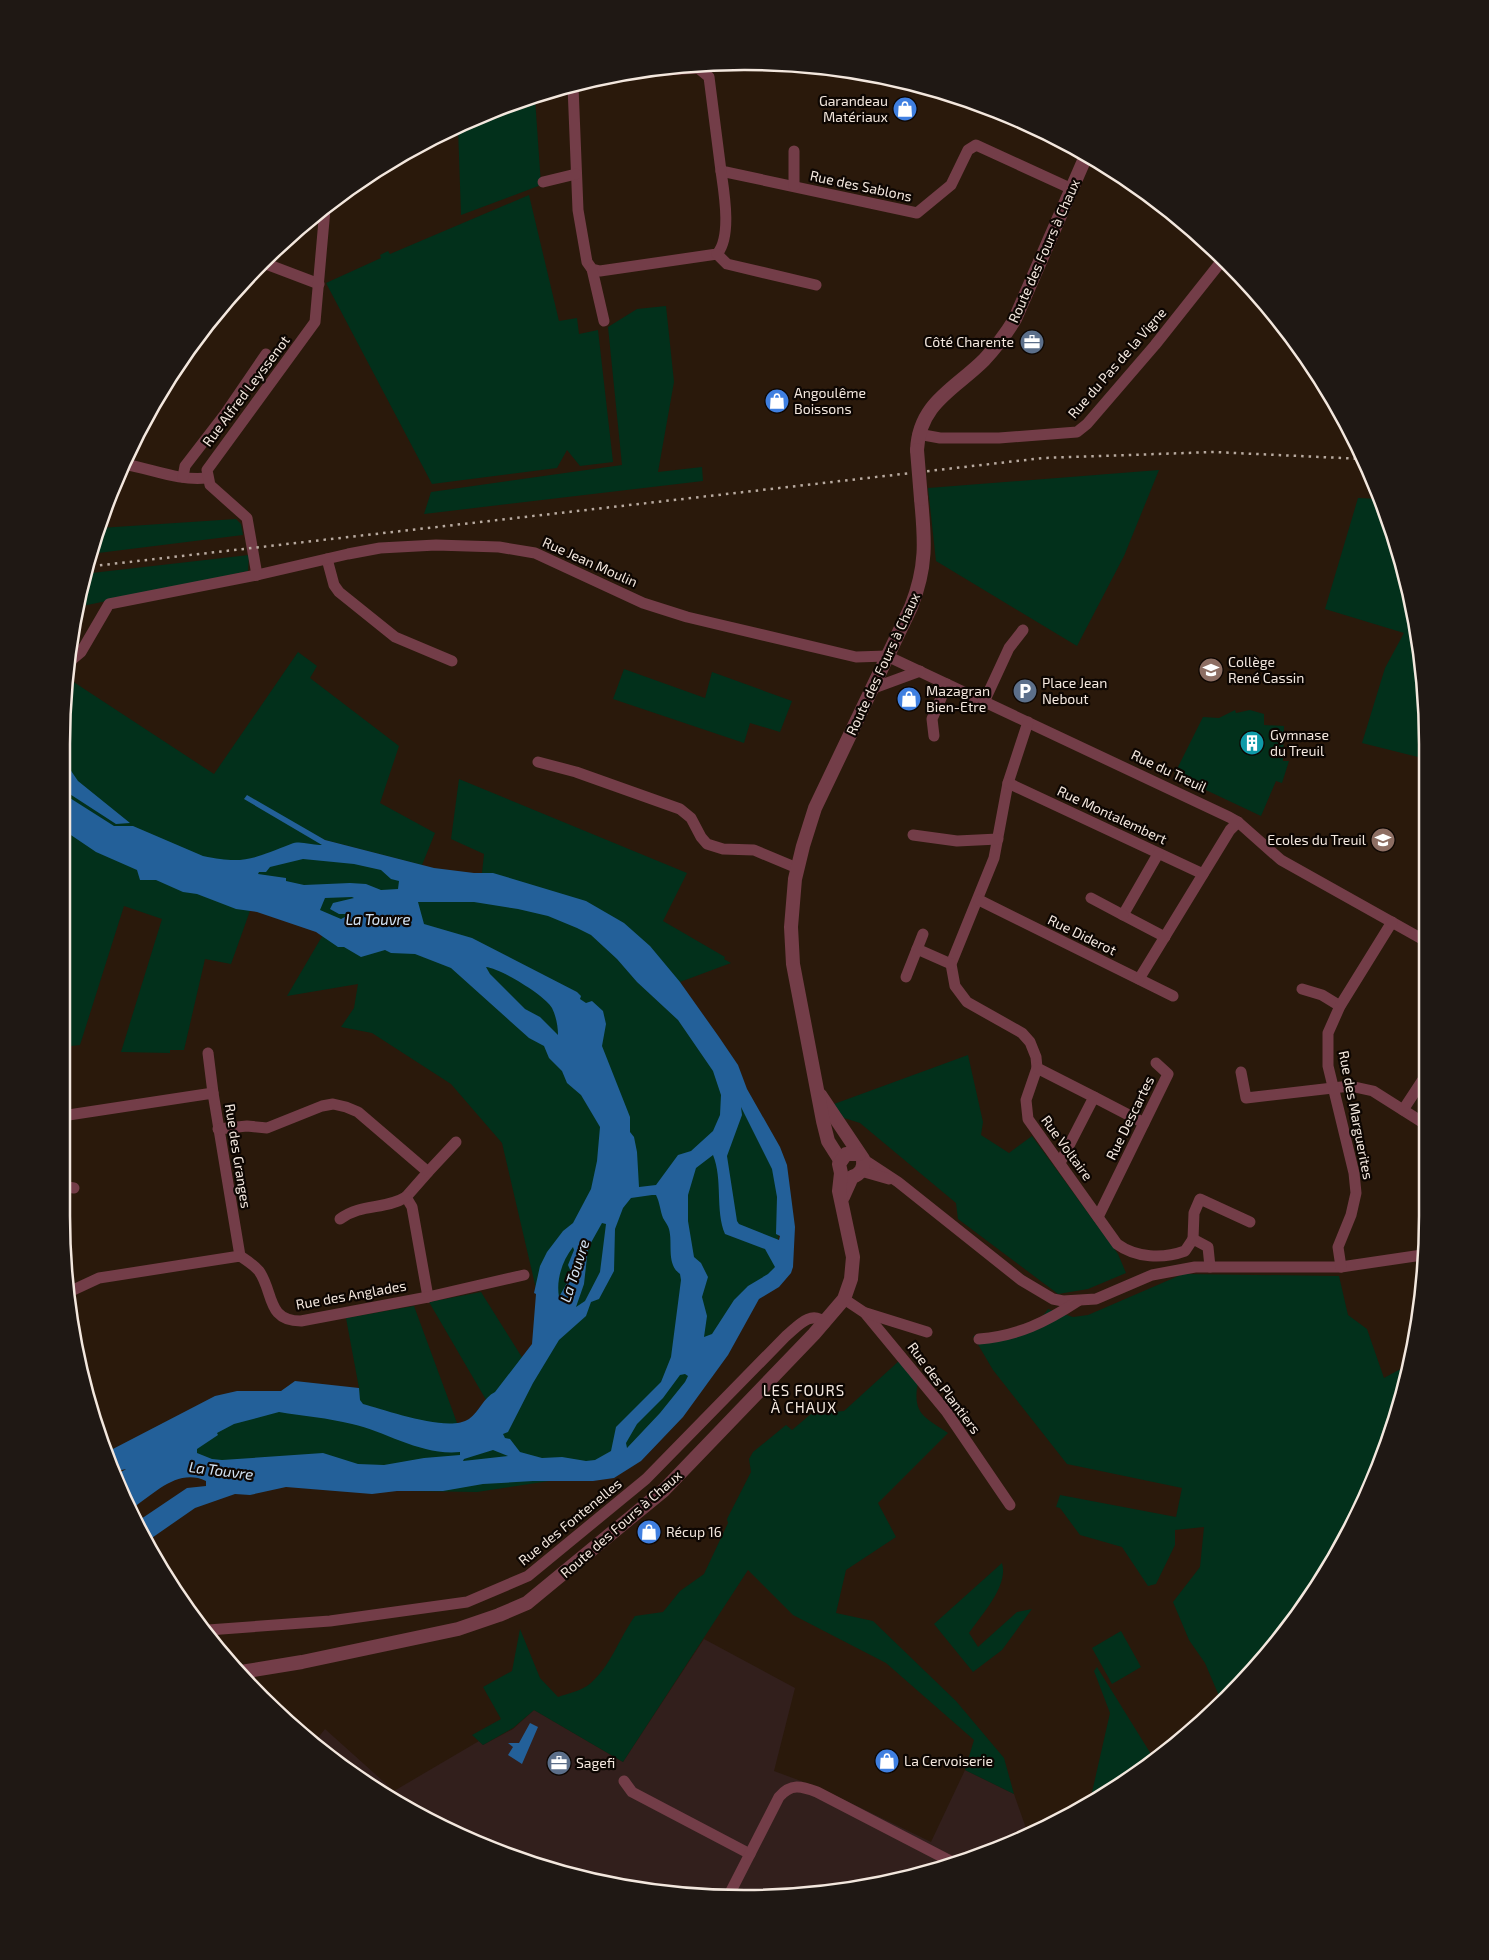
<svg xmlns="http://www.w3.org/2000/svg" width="1489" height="1960" font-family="'Exo 2',sans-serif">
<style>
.commercial{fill:#321f1c}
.green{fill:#02301b}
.water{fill:#236099;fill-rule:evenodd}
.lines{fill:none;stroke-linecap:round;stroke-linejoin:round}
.minor{stroke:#733d48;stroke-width:11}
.tertiary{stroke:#733d48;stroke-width:14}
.rail{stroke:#b8aaa0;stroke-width:2.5;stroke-dasharray:2.5 5;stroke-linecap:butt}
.tertiary-bridge{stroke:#733d48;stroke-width:14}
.labels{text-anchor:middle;stroke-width:4.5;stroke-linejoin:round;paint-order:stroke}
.poi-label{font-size:14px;fill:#f3e7de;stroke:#0d0602;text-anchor:start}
.street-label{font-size:14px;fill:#f3e7de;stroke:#0d0602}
.water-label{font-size:15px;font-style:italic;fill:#d3e3f4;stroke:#0d0602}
.neighbourhood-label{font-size:15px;letter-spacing:1px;fill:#f3e7de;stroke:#0d0602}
.rim{fill:none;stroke:#f3e7de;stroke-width:2.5}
</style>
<rect width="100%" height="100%" fill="#2a190b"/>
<path class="commercial" d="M704 1639 795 1688 774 1771 820 1788 931 1842 965 1770 1014 1794 1027 1831 964 1862 789 1897 611 1886 442 1828 329 1758 313 1744 325 1729 394 1791 479 1741 483 1745 513 1729 534 1710 623 1762Z"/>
<g class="green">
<path d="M535 98 541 185 461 215 458 127 483 113Z"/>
<path d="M529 195 559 321 577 318 579 334 598 330 613 462 580 466 567 450 557 468 432 484 326 283 381 258 380 255 388 251 390 254Z"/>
<path d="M666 306 674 382 658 472 702 467 703 481 424 514 431 492 622 465 608 327 637 309Z"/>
<path d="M1159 470 1124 556 1077 646 936 561 928 488Z"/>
<path d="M1358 498 1380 499 1422 656V758L1362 743 1385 668 1404 633 1325 609Z"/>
<path d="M236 519 241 524 243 535 90 554 100 528Z"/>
<path d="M249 555 248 571 78 607 83 574Z"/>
<path d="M298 652 317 666 310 678 399 746 380 803 435 833 422 865 325 840 287 820 328 846 481 882 484 854 451 839 459 779 687 873 663 921 725 957 724 959 731 963 680 982 768 1141 779 1179 778 1270 706 1375 609 1472 477 1492 343 1490 211 1478 177 1472 232 1402 357 1414 359 1388 346 1318 414 1306 460 1431 489 1405 429 1302 481 1292 523 1359 534 1344 537 1293 502 1143 451 1084 372 1033 341 1027 354 1008 358 984 287 996 324 933 251 908 231 964 205 959 184 1050H170V1053L121 1052 162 919 124 906 80 1045 62 1047 63 700 66 677 214 774Z"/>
<path d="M624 669 705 698 712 672 792 701 780 732 750 723 744 743 613 699Z"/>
<path d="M1235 710 1236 713 1250 710 1264 714V725L1284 726 1283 761H1289L1282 783 1276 781 1261 816 1174 775 1203 717 1219 718Z"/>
<path d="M968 1055 983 1122 981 1135 1009 1153 1032 1136 1118 1254 1126 1273 1088 1289 1058 1294 958 1219 956 1203 860 1123 844 1118 834 1104Z"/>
<path d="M1183 1274 1339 1276 1348 1315 1367 1329 1384 1378 1406 1366 1376 1477 1313 1595 1222 1703 1205 1663 1189 1640 1173 1602 1200 1567 1204 1527 1175 1530V1545L1156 1584 1148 1586 1122 1547 1080 1535 1060 1508 1056 1507 1060 1495 1176 1517 1182 1488 1067 1464 993 1370 973 1336C998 1334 1033 1332 1048 1309L1073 1317 1088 1315Z"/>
<path d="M900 1360 918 1382C912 1414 924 1417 948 1433L878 1503 896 1537 846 1570 836 1613 873 1621 956 1701 1004 1758 1014 1794 965 1770 974 1740 886 1663 793 1615 748 1570 623 1762 534 1710 513 1728 483 1745 472 1735 501 1719 483 1687 512 1671 520 1629 540 1678 558 1697C567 1694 579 1691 587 1686 610 1669 619 1638 635 1616L663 1612 680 1591 704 1574 728 1523 727 1519 751 1472 749 1459 753 1452 786 1425 792 1430 811 1414 844 1411Z"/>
<path d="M1002 1563C1009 1586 981 1615 969 1633L978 1647 1017 1612 1032 1609 1002 1650 973 1672 934 1624Z"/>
<path d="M1121 1631 1141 1667 1112 1684 1092 1648Z"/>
<path d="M1097 1667 1154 1759 1124 1783 1090 1801 1110 1713 1094 1671Z"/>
</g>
<g class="water">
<path d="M63 759 78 781 130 823 116 824 62 789Z"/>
<path d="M62 793 114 826H133L203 856C245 865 254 858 291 844 301 840 312 846 322 845L244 799 247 795 325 840 434 868 474 873H493L586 901 624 923 650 946 680 982 719 1037 738 1065 747 1089 780 1147 787 1165 795 1227 793 1267 791 1273 779 1287 759 1299 728 1355 683 1417 641 1461 614 1478 593 1481H533L483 1484 443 1491H397L372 1494 286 1487 250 1495 235 1494 195 1508 146 1542 138 1521 187 1488 206 1486V1481C178 1468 155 1493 133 1508L118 1474 126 1469 117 1471 109 1451 215 1396 237 1391H281L295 1381 359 1388 360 1400 363 1404C386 1410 448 1433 469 1419 480 1411 483 1398 495 1392L532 1344 536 1294 534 1293 540 1266 547 1252 563 1231 573 1223 591 1189 597 1161 600 1127 581 1095 567 1083 562 1071 549 1058 544 1046 529 1038 451 968 415 954 391 953 385 950 361 957 344 947H338L316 932 257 912 236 909 197 894 183 892 156 880H140L137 870 96 852 62 829ZM303 859 354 864 381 870 391 879 399 881 398 889 381 890 366 884 350 883 304 885 286 881V878L258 874 259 872H266L270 867ZM325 898 352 897 354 898 333 903 330 909 339 914H347V916L341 919 320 910ZM418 902H474L518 909 548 916 577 928 591 935 617 959 637 982 678 1020 713 1071 721 1095 720 1115 713 1131 691 1151 678 1155 656 1185 639 1187 637 1152 634 1137 630 1132V1117L602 1046 606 1024 603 1011 592 1001 586 1003 580 999 581 996 577 992 472 938 424 924ZM486 967C500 968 546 996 552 1008 556 1016 558 1026 558 1035L540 1017 525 1009 490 974ZM741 1107 772 1169 777 1197 776 1234 780 1236 779 1240 739 1224 737 1221 727 1156 742 1115ZM713 1155C723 1180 715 1210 725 1234L765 1249 775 1267 768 1274 748 1286 734 1300 712 1334 704 1337 707 1316 702 1297 708 1277 701 1263 694 1257 688 1221V1195L696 1168ZM652 1195H656C660 1203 660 1210 663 1218 665 1222 668 1225 669 1229 673 1244 666 1264 680 1274L681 1280 671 1357 661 1382 616 1427 611 1451 595 1460 586 1461 562 1457 542 1458 520 1452 510 1439 505 1438 503 1434 508 1432 533 1383 559 1340 586 1316 591 1302 599 1299 614 1271 615 1229 623 1208 631 1198ZM602 1223 606 1224 600 1272 585 1301 576 1307 584 1284 588 1248ZM573 1247 574 1250 568 1265 572 1274 559 1297C556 1280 562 1261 573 1247ZM685 1374 688 1376 685 1382 660 1413 627 1448 626 1443 637 1424 663 1398 680 1375ZM279 1412C303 1416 328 1418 352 1424 387 1432 422 1456 460 1452V1455L424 1458 384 1465 358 1464 323 1453 222 1460 212 1459 197 1453V1449L218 1435 217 1433 234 1424ZM493 1450 508 1456 463 1461 464 1459Z"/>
<path d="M530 1723 538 1727 522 1764 508 1755 513 1747 508 1743H519Z"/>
</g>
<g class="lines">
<g class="minor">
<path d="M632 72 698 68 709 77 721 171 917 213 951 185 968 150 976 145 1072 189"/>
<path d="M573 86 578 210 587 262 592 269 600 271 717 254C732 237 724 192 721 171"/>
<path d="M794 151V186"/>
<path d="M543 182 576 174"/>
<path d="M717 254 727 264 816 285"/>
<path d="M261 262 319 284"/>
<path d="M592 269 604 321"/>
<path d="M918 434 940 438H999L1077 432 1087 424 1155 345 1224 258"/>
<path d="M123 464C153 469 177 481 207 478"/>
<path d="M183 477 185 466 225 414 266 354"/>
<path d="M327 559 334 585 339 592 395 637 452 661"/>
<path d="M257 575 247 518 210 485 207 470 315 322 325 209"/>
<path d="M69 662 81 652 109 604 257 575 348 554 380 548 436 545 499 547 535 553 643 603 687 617 856 657 887 656 1229 817 1238 822 1281 860 1422 939"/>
<path d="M871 689 920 671"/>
<path d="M984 702 1009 648 1023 630"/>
<path d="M1028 722 1008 783 994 858 951 964 955 986 967 1002 1022 1033 1030 1042 1036 1057 1037 1068 1026 1100 1028 1119 1117 1244C1136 1258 1163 1259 1185 1251L1193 1239 1208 1247 1210 1267"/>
<path d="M934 736 932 719 947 684"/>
<path d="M538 762 576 772 680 809 691 818 701 837 707 844 723 849 754 850 797 868"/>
<path d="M1008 783 1203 874"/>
<path d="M913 835 957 841 998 839"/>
<path d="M1158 854 1123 915 1165 937"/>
<path d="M1091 898 1123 915"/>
<path d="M979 900 1173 996"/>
<path d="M917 949 951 964"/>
<path d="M906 977 923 934"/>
<path d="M1139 979 1230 830 1238 822"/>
<path d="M1302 989 1322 995 1340 1006"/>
<path d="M208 1053 213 1093"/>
<path d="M1037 1068 1094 1097"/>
<path d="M1241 1072 1246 1098 1350 1086 1373 1091 1422 1122"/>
<path d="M1403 1110 1422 1081"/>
<path d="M62 1116 213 1093 240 1256"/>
<path d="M218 1129 247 1126 267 1128 322 1106 333 1104 346 1107 358 1112 428 1172 406 1197 412 1207 428 1297"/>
<path d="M863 1159 898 1182 1021 1280 1053 1299 1063 1301 1096 1299 1152 1275 1195 1267H1341L1422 1255"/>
<path d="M1060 1163 1094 1097 1144 1123"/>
<path d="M861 1171 889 1179"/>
<path d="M428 1172 456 1142"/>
<path d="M61 1186 74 1188"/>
<path d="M1098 1217 1168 1074 1156 1063"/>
<path d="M340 1219C362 1203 385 1210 406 1197"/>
<path d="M1193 1239 1194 1213 1200 1199 1250 1222"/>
<path d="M1341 1267 1338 1247 1351 1215 1356 1193 1354 1173 1328 1066V1033L1340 1006 1392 922"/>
<path d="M71 1291 99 1278 240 1256C246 1260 254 1265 259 1271 274 1292 266 1321 301 1321L428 1297 524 1275"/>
<path d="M844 1299 865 1313 946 1411 1010 1505"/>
<path d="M866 1313 927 1332"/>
<path d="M979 1339C1018 1336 1046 1322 1078 1301"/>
<path d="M208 1630 330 1621 467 1602 528 1576 646 1479 786 1336C797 1327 811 1309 825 1323"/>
<path d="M624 1781 632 1792 750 1854"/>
<path d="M730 1893 779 1797C791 1783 801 1786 817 1792L956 1864"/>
</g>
<g class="tertiary">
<path d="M917 450C919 403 955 389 984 360 996 347 1006 334 1015 319L1086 156"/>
<path d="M820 1095 863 1159C864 1168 861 1174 852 1177L843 1197"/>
<path d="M840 1160 828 1141 823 1121 793 964 791 927 795 879 803 846 815 808 911 607C927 567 925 540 921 499"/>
<path d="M241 1672 302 1662 458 1629 499 1615 527 1603 664 1490 814 1334 844 1299 851 1279 853 1257 839 1191 841 1173 839 1164 846 1154H859"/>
</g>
<path class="rail" d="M85 567 1043 458 1214 452 1363 459"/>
<path class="tertiary-bridge" d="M917 450 921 499"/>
</g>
<defs>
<symbol id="shop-disc" viewBox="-11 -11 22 22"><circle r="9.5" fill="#3f7fe0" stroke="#0d0602"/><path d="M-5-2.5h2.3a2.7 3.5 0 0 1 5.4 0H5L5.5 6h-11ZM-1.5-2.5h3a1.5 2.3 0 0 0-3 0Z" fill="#fff"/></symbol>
<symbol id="office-disc" viewBox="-11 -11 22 22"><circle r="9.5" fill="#5c6f8a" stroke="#0d0602"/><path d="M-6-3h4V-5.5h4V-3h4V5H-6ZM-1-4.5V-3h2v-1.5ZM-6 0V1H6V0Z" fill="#fff"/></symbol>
<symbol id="school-disc" viewBox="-11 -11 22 22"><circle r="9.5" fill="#8d6e63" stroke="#0d0602"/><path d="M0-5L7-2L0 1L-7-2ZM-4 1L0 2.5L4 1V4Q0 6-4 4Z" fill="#fff"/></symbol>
<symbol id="parking-disc" viewBox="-11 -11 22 22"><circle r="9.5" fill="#5c6f8a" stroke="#0d0602"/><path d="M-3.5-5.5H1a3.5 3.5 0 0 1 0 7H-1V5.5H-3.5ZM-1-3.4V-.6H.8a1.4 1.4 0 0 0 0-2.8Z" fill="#fff"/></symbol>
<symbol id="building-disc" viewBox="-11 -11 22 22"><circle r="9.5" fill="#0f9aa8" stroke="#0d0602"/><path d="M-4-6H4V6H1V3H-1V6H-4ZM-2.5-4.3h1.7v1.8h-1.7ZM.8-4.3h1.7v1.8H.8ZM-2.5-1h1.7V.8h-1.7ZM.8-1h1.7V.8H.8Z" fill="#fff"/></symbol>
</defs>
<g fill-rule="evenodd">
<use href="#shop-disc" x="891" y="95" width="28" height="28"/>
<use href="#office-disc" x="1018" y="328" width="28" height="28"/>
<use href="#shop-disc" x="763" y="387" width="28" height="28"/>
<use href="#school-disc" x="1197" y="656" width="28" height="28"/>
<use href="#parking-disc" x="1011" y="677" width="28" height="28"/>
<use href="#shop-disc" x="895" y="685" width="28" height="28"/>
<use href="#building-disc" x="1238" y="729" width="28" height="28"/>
<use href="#school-disc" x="1369" y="826" width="28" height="28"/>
<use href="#shop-disc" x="635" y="1518" width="28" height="28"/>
<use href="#shop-disc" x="873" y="1747" width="28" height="28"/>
<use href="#office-disc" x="545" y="1749" width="28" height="28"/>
</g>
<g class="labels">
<g class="poi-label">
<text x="888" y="106" text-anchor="end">Garandeau<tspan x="888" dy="16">Matériaux</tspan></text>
<text x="1014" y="347" text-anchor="end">Côté Charente</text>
<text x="794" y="398">Angoulême<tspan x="794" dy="16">Boissons</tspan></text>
<text x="1228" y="667">Collège<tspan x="1228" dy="16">René Cassin</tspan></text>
<text x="1042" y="688">Place Jean<tspan x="1042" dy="16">Nebout</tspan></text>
<text x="926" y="696">Mazagran<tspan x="926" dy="16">Bien-Etre</tspan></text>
<text x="1270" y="740">Gymnase<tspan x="1270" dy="16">du Treuil</tspan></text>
<text x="1366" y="845" text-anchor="end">Ecoles du Treuil</text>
<text x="666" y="1537">Récup 16</text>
<text x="904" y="1766">La Cervoiserie</text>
<text x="576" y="1768">Sagefi</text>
</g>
<g class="street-label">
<text transform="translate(861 186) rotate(12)" y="5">Rue des Sablons</text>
<text transform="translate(1044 251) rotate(-66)" y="5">Route des Fours à Chaux</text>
<text transform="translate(1117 363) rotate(-49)" y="5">Rue du Pas de la Vigne</text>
<text transform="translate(246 391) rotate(-53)" y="5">Rue Alfred Leyssenot</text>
<text transform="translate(590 562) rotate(24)" y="5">Rue Jean Moulin</text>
<text transform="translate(883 664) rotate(-65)" y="5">Route des Fours à Chaux</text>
<text transform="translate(1169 771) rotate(25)" y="5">Rue du Treuil</text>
<text transform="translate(1112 815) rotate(25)" y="5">Rue Montalembert</text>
<text transform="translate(1082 935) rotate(26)" y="5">Rue Diderot</text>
<text transform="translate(1356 1115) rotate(79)" y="5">Rue des Marguerites</text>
<text transform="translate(1130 1118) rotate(-64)" y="5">Rue Descartes</text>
<text transform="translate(1067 1148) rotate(54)" y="5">Rue Voltaire</text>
<text transform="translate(238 1156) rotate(81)" y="5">Rue des Granges</text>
<text transform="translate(351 1295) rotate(-10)" y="5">Rue des Anglades</text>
<text transform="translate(944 1388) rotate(53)" y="5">Rue des Plantiers</text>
<text transform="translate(570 1522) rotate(-39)" y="5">Rue des Fontenelles</text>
<text transform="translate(621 1524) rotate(-41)" y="5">Route des Fours à Chaux</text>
</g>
<g class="water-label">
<text x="378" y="925">La Touvre</text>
<text transform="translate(575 1271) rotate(-72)" y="5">La Touvre</text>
<text transform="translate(221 1471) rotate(7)" y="5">La Touvre</text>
</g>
<g class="neighbourhood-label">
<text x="804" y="1396">LES FOURS<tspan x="804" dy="17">À CHAUX</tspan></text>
</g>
</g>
<path d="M0 0H1489V1960H0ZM744 70H745A674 674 0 0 1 1419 744V1216A674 674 0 0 1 745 1890H744A674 674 0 0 1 70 1216V744A674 674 0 0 1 744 70Z" fill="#1f1814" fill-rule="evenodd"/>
<path class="rim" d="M744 70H745A674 674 0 0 1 1419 744V1216A674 674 0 0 1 745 1890H744A674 674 0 0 1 70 1216V744A674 674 0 0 1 744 70Z"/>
</svg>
